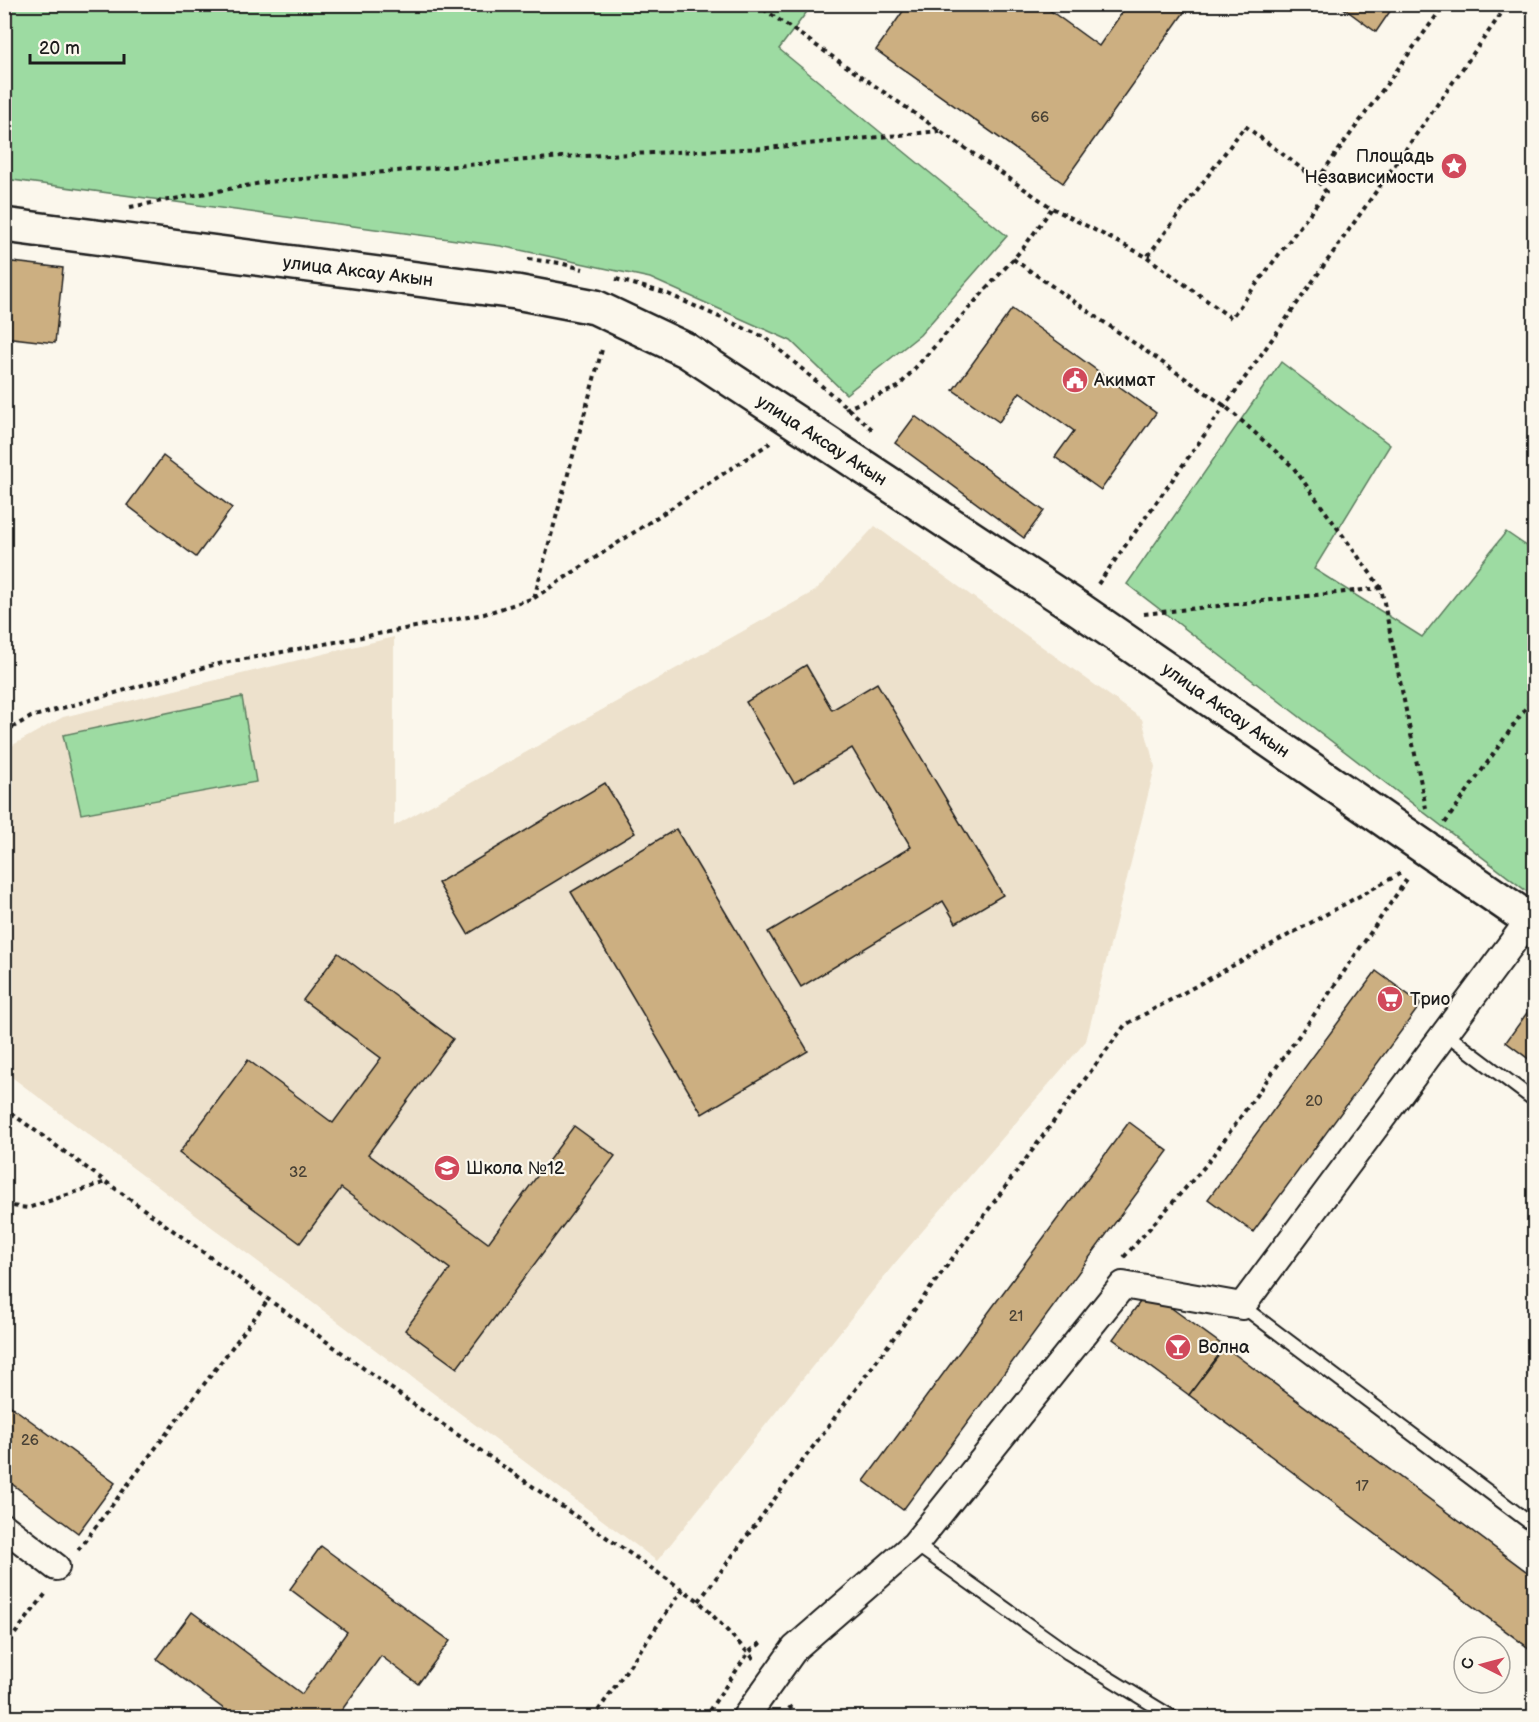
<svg xmlns="http://www.w3.org/2000/svg" width="1539" height="1722" font-family="'Balsamiq Sans',sans-serif">
<style>
.built{fill:#ede1cc}
.green{fill:#9ddba2;stroke:#5c7c5f;stroke-width:1.5}
.building{fill:#ccaf81;stroke:#1c1c1c;stroke-width:1.5}
.lines{fill:none;stroke-linecap:round;stroke-linejoin:round}
.lane-casing{stroke:#1c1c1c;stroke-width:16}
.street-casing{stroke:#1c1c1c;stroke-width:30}
.secondary-casing{stroke:#1c1c1c;stroke-width:38}
.path{stroke:#1c1c1c;stroke-width:4;stroke-dasharray:4.5 4.5;stroke-linecap:butt}
.lane{stroke:#fbf7ec;stroke-width:12}
.street{stroke:#fbf7ec;stroke-width:26}
.secondary{stroke:#fbf7ec;stroke-width:33}
.labels{text-anchor:middle;stroke-width:4.5;stroke-linejoin:round;paint-order:stroke}
.number-label{font-size:15px;fill:#484135}
.poi-label{font-size:18px;fill:#1c1c1c;stroke:#fbf7ec;text-anchor:start}
.street-label{font-size:18px;fill:#1c1c1c;stroke:#fbf7ec}
</style>
<rect width="100%" height="100%" fill="#fbf7ec"/>
<filter id="ink" filterUnits="userSpaceOnUse"><feTurbulence type="fractalNoise" baseFrequency=".0167" numOctaves="2"/><feDisplacementMap in="SourceGraphic" scale="12" xChannelSelector="R" yChannelSelector="G"/><feConvolveMatrix kernelMatrix="1 2 1 2 8 2 1 2 1" color-interpolation-filters="sRGB"/></filter>
<g filter="url(#ink)">
<path class="built" d="M875 526 1142 719 1155 767 1086 1041 895 1263 657 1561 5 1072 4 750 63 717 394 637V826L815 591Z"/>
<g class="green">
<path d="M5 4 812 5 779 49 1007 236 920 335 846 394 791 341 650 278 501 246 5 179Z"/>
<path d="M1281 362 1390 445 1314 569 1422 637 1506 532 1534 551V897L1127 584Z"/>
<path d="M242 697 256 782 81 814 63 735Z"/>
</g>
<g class="building">
<path d="M908 4H1041L1099 46 1128 4H1190L1063 183 876 50Z"/>
<path d="M1338 4H1395L1376 32Z"/>
<path d="M4 261 63 268 55 343 4 337Z"/>
<path d="M1012 309 1156 413 1101 490 1055 457 1074 431 1020 392 999 422 953 390Z"/>
<path d="M915 416 1044 511 1024 538 895 443Z"/>
<path d="M163 456 232 508 196 557 127 505Z"/>
<path d="M806 665 832 710 877 683 1003 895 956 923 943 901 801 987 768 932 911 847 852 748 794 783 746 702Z"/>
<path d="M605 783 635 833 468 934 438 883Z"/>
<path d="M676 829 808 1051 702 1114 571 892Z"/>
<path d="M338 953 453 1039 368 1154 488 1243 574 1126 615 1156 457 1368 405 1330 450 1269 341 1188 300 1243 179 1153 248 1060 333 1123 381 1058 303 1000Z"/>
<path d="M1376 971 1421 1004 1253 1232 1208 1199Z"/>
<path d="M1534 1003V1063L1506 1042Z"/>
<path d="M1129 1122 1168 1151 903 1510 864 1481Z"/>
<path d="M1148 1291 1225 1347 1189 1395 1113 1339Z"/>
<path d="M1225 1347 1534 1577V1652L1189 1395Z"/>
<path d="M4 1401 115 1483 78 1533 4 1478Z"/>
<path d="M321 1546 450 1641 418 1684 381 1656 336 1718H236L157 1659 192 1612 302 1694 347 1632 290 1589Z"/>
</g>
<g class="lines">
<defs>
<g id="lane">
<path d="M1445 1033 1534 1100"/>
<path d="M1242 1306 1534 1526"/>
<path d="M915 1544 1068 1653 1174 1718"/>
</g>
<g id="street">
<path d="M4 1527 56 1567"/>
<path d="M745 1718 795 1648 915 1544 1123 1285 1242 1306 1530 919"/>
</g>
<path id="secondary" d="M4 225 516 292 595 307 686 350 1079 609 1534 923"/>
</defs>
<use href="#lane" class="lane-casing"/>
<use href="#street" class="street-casing"/>
<use href="#secondary" class="secondary-casing"/>
<g class="path">
<path d="M756 4 1052 208 1147 257 1245 126 1317 180 1445 4"/>
<path d="M4 8 10 4"/>
<path d="M130 207 267 182 562 157 767 148 940 131"/>
<path d="M1147 257 1231 318 1326 192 1317 180"/>
<path d="M528 259 560 263 583 269"/>
<path d="M1013 259 1225 406 1293 467 1381 588 1426 808"/>
<path d="M616 279 668 294 766 338 874 431"/>
<path d="M845 409 898 387 1024 247 1052 208"/>
<path d="M1098 584 1225 406 1508 4"/>
<path d="M534 598 770 443"/>
<path d="M1144 614 1381 588"/>
<path d="M4 732 31 717 213 665 484 614 534 598 603 346"/>
<path d="M1445 823 1534 696"/>
<path d="M4 1108 410 1402 699 1601 754 1659"/>
<path d="M4 1205 28 1208 106 1182"/>
<path d="M1124 1257 1206 1165 1326 998 1409 876"/>
<path d="M78 1550 268 1300"/>
<path d="M699 1601 1125 1025 1403 872"/>
<path d="M4 1648 47 1592"/>
<path d="M789 1706 798 1718"/>
<path d="M593 1718 683 1589"/>
<path d="M704 1718 749 1652 762 1642"/>
</g>
<use href="#lane" class="lane"/>
<use href="#street" class="street"/>
<use href="#secondary" class="secondary"/>
</g>
</g>
<defs>
<symbol id="sight-disc" viewBox="-11 -11 22 22"><circle r="9.5" fill="#d1495b" stroke="#fbf7ec"/><path d="M0-6L1.8-2.2L6-1.7L2.9 1.2L3.7 5.4L0 3.3L-3.7 5.4L-2.9 1.2L-6-1.7L-1.8-2.2Z" fill="#fff"/></symbol>
<symbol id="civic-disc" viewBox="-11 -11 22 22"><circle r="9.5" fill="#d1495b" stroke="#fbf7ec"/><path d="M-.6-6.5H3V-4.5H.6V-3L4-1V1h2V6H-6V1h2V-1L-.6-3ZM-1.2 2.5V6h2.4V2.5Z" fill="#fff"/></symbol>
<symbol id="supermarket-disc" viewBox="-11 -11 22 22"><circle r="9.5" fill="#d1495b" stroke="#fbf7ec"/><path d="M-6-5.5h2.5l.6 2H6L4.5 2H-2.5L-4.4-4H-6ZM-1.5 3.2a1.3 1.3 0 1 0 .1 0ZM3 3.2a1.3 1.3 0 1 0 .1 0Z" fill="#fff"/></symbol>
<symbol id="school-disc" viewBox="-11 -11 22 22"><circle r="9.5" fill="#d1495b" stroke="#fbf7ec"/><path d="M0-5L7-2L0 1L-7-2ZM-4 1L0 2.5L4 1V4Q0 6-4 4Z" fill="#fff"/></symbol>
<symbol id="bar-disc" viewBox="-11 -11 22 22"><circle r="9.5" fill="#d1495b" stroke="#fbf7ec"/><path d="M-6-5H6L.8 .8V4.5H3.5V6h-7V4.5H-.8V.8Z" fill="#fff"/></symbol>
</defs>
<g fill-rule="evenodd">
<use href="#sight-disc" x="1439" y="151" width="30" height="30"/>
<use href="#civic-disc" x="1060" y="365" width="30" height="30"/>
<use href="#supermarket-disc" x="1375" y="984" width="30" height="30"/>
<use href="#school-disc" x="432" y="1153" width="30" height="30"/>
<use href="#bar-disc" x="1163" y="1332" width="30" height="30"/>
</g>
<g class="labels">
<g class="number-label">
<text x="1040" y="122">66</text>
<text x="1314" y="1106">20</text>
<text x="298" y="1177">32</text>
<text x="1016" y="1321">21</text>
<text x="30" y="1445">26</text>
<text x="1362" y="1491">17</text>
</g>
<g class="poi-label">
<text x="1434" y="162" text-anchor="end">Площадь<tspan x="1434" dy="21">Независимости</tspan></text>
<text x="1094" y="386">Акимат</text>
<text x="1410" y="1005">Трио</text>
<text x="466" y="1174">Школа №12</text>
<text x="1198" y="1353">Волна</text>
</g>
<g class="street-label">
<text transform="translate(358 271) rotate(7)" y="6">улица Аксау Акын</text>
<text transform="translate(822 440) rotate(33)" y="6">улица Аксау Акын</text>
<text transform="translate(1226 710) rotate(35)" y="6">улица Аксау Акын</text>
</g>
</g>
<rect width="1539" height="1722" fill="none" stroke="#fbf7ec" stroke-width="24"/>
<rect x="12" y="12" width="1515" height="1698" fill="none" stroke="#1c1c1c" stroke-width="2" filter="url(#ink)"/>
<g transform="translate(1482 1665) rotate(276)"><circle r="28" fill="#fbf7ec" stroke="#a29f99" stroke-width="1.5"/>
<path d="M0-4.5L10 22L0 15L-10 22Z" fill="#d1495b"/>
<text y="-9" font-size="16" font-weight="bold" text-anchor="middle" fill="#1c1c1c">С</text>
</g>
<path d="M30 54v9h94v-9" fill="none" stroke="#1c1c1c" stroke-width="3"/>
<text x="39" y="54" font-size="18" fill="#1c1c1c" stroke="#fbf7ec" stroke-width="4.5" paint-order="stroke">20 m</text>
</svg>
